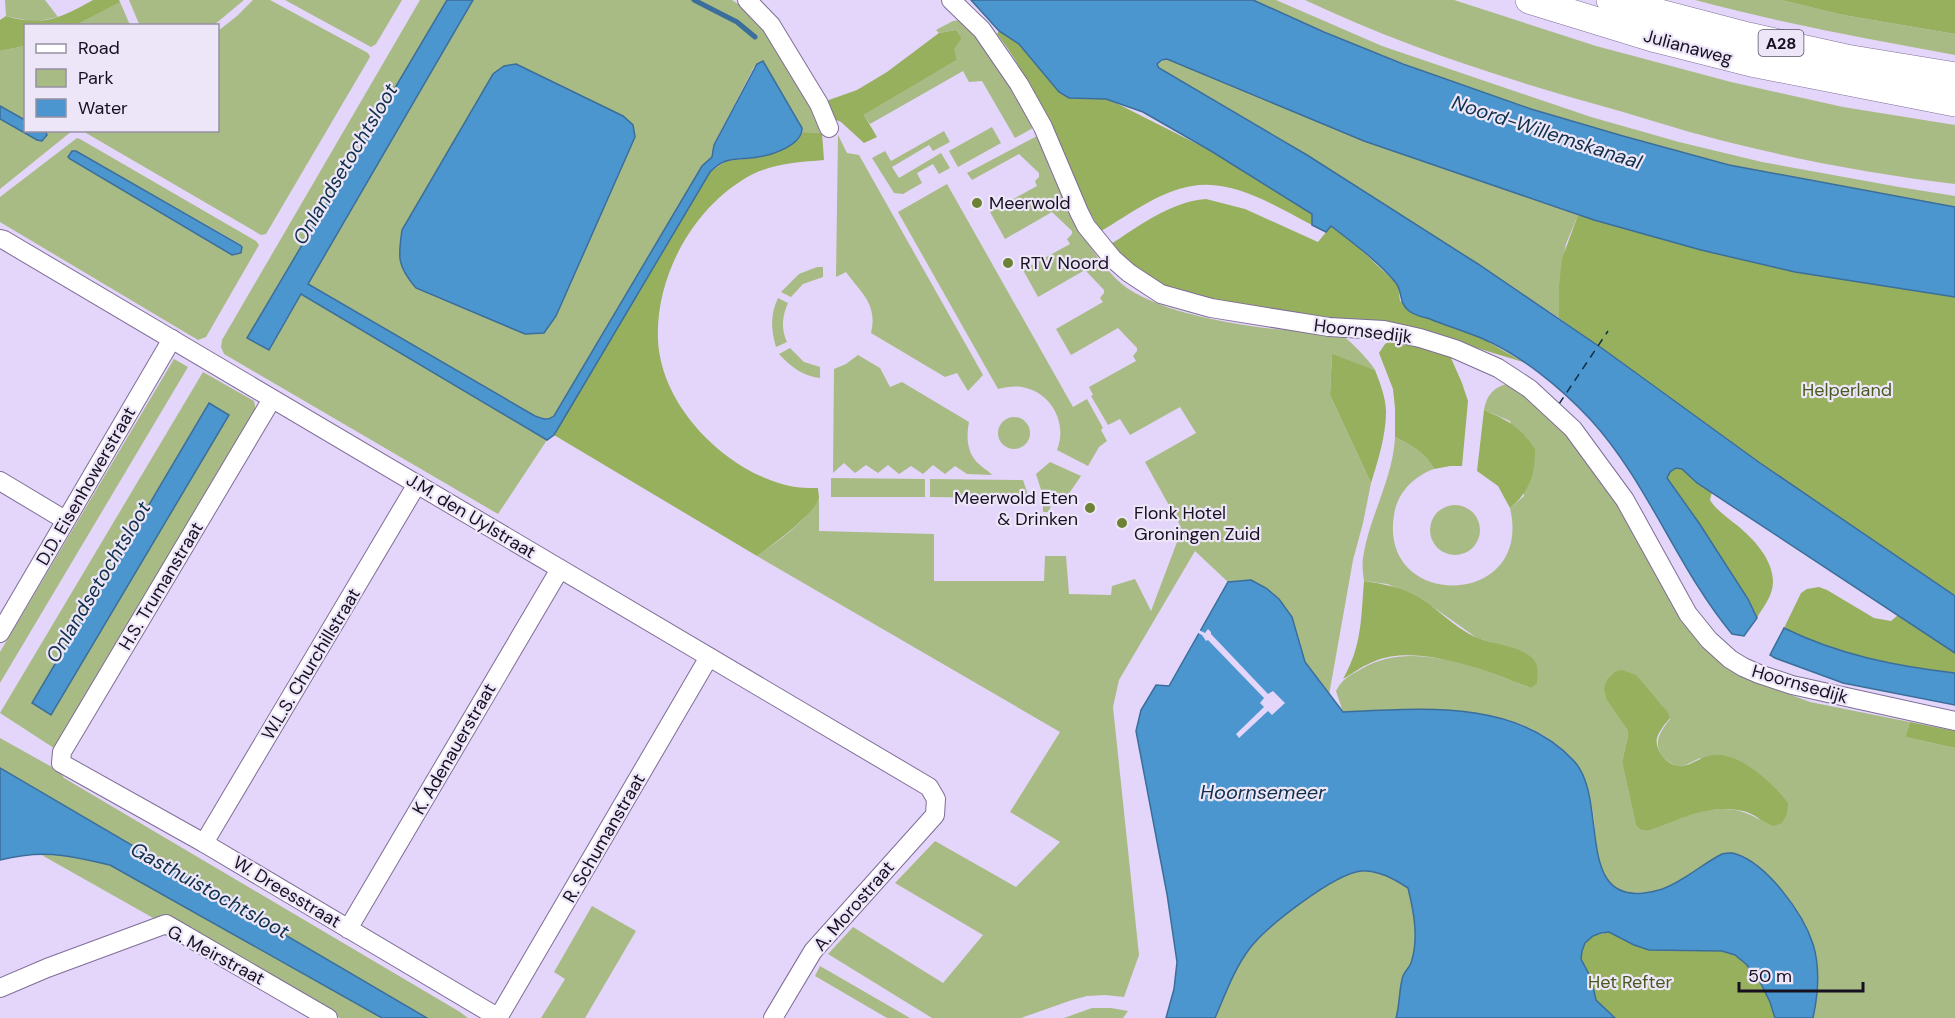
<svg xmlns="http://www.w3.org/2000/svg" width="1955" height="1018" font-family="'DM Sans',sans-serif">
<style>
.green{fill:#a8bb84;fill-rule:evenodd}
.forest{fill:#97b05e}
.water{fill:#4b96ce;stroke:#3b6e9a;stroke-width:1.5}
.pier{fill:#e4d5fa}
.lines{fill:none;stroke-linecap:round;stroke-linejoin:round}
.stream{stroke:#3b6e9a;stroke-width:5}
.ferry{stroke:#0f3048;stroke-width:1.5;stroke-dasharray:8 6;stroke-linecap:butt}
.minor-casing{stroke:#7f6e97;stroke-width:20}
.highway-casing{stroke:#7f6e97;stroke-width:28}
.minor{stroke:#fff;stroke-width:18}
.highway{stroke:#fff;stroke-width:27}
.poi-dot{fill:#6c8234;stroke:#ede6f9;stroke-width:2}
.labels{text-anchor:middle;stroke-width:4.5;stroke-linejoin:round;paint-order:stroke}
.shield{fill:#ede6f9;stroke:#575061;stroke-width:1.5}
.shield-label{font-size:16px;font-weight:bold;fill:#171020}
.street-label{font-size:18px;fill:#171020;stroke:#ede6f9}
.poi-label{font-size:18px;fill:#171020;stroke:#ede6f9;text-anchor:start}
.park-label{font-size:18px;fill:#495a1f;stroke:#ede6f9}
.water-label{font-size:20px;font-style:italic;fill:#0f3048;stroke:#ede6f9}
</style>
<rect width="100%" height="100%" fill="#e4d5fa"/>
<g class="green">
<path d="M5 0H45L58 17 34 22 6 16Z"/>
<path d="M129 0H244L214 25 140 26Z"/>
<path d="M253 0H270L368 53 370 57 266 234 261 235 86 133 87 130H218V31L237 16Z"/>
<path d="M285 0H402L376 44 371 47Z"/>
<path d="M420 0H447L248 338 269 350 301 294 547 440 498 514 224 354 221 347 222 340Z"/>
<path d="M473 0H732L758 17 820 121 822 133 803 132 798 120 763 62 754 67 714 144 712 157 702 166 554 416 549 419 535 416 307 284ZM635 136 556 316 544 333Z"/>
<path d="M1253 0H1276L1382 46 1591 117 1679 142 1762 162 1899 187 1955 196V207C1907 200 1860 191 1812 181 1784 176 1755 172 1728 165 1565 125 1406 70 1253 0Z"/>
<path d="M1305 0H1454L1596 46 1731 82 1843 107 1955 125V184C1882 175 1808 162 1736 144 1693 134 1651 120 1609 108 1505 79 1402 46 1305 0Z"/>
<path d="M1695 0H1781L1843 15 1955 34V55C1868 39 1781 23 1695 0Z"/>
<path d="M120 2 130 25H76L119 2Z"/>
<path d="M959 20 968 25 1009 81 1033 128 1015 138 982 81 969 82 963 71 870 124 864 115 957 60 953 49 962 38 956 30 939 33 936 30 953 21Z"/>
<path d="M25 46V120L0 106V51Z"/>
<path d="M1167 59 1364 141 1578 215 1566 244 1559 284V318C1428 231 1296 146 1159 68L1157 64Z"/>
<path d="M0 119 37 140 42 141 45 139 46 132 44 131H72L0 189Z"/>
<path d="M992 127 1001 143 958 167 949 151Z"/>
<path d="M944 131 950 142 933 151 929 145 892 167 899 178 941 153 950 168 939 174 933 164 917 173 922 183 903 194 894 193 872 158 885 151 891 161Z"/>
<path d="M838 135 847 153 859 155 983 375 968 391 957 373 945 377 871 333C878 304 861 293 846 272L836 277Z"/>
<path d="M1037 136C1054 181 1088 260 1127 288 1165 314 1240 326 1285 330 1297 331 1331 331 1340 334 1348 338 1371 362 1375 370L1332 355 1330 395 1371 483 1363 523 1353 560 1329 695 1305 662 1292 617 1251 580 1228 582 1195 551 1119 680 1113 707 1139 955 1124 997 1105 995 1087 996 1072 1000 1021 1018H932L828 954 853 927 943 983 983 935 895 883 935 841 1016 887 1060 842 1010 812 1060 732 757 556C780 540 804 523 819 499V531L934 534V581H1044L1045 556H1066L1069 594 1111 595 1112 586 1135 579 1151 611 1177 542 1170 539 1181 527 1145 462 1196 433 1180 407 1130 435 1120 419 1108 425 1091 396 1093 395 1089 387 1136 361 1133 356 1137 351V348L1118 328 1071 355 1056 329 1103 302 1100 298 1104 293V290L1085 270 1038 297 1023 270 1070 244 1067 239 1072 234V231L1052 212 1005 239 990 212 1037 186 1035 181 1039 177V173L1019 154 972 180 967 173Z"/>
<path d="M77 138 80 139 256 241 259 245 206 337 198 340 0 222V197ZM73 151H76L240 244 231 255 70 159 68 157Z"/>
<path d="M947 184 1073 407 1087 399 1103 428 1101 430 1107 441 1099 447 1088 466 1057 450C1068 423 1051 392 1022 387 1014 386 1006 387 998 389L898 212Z"/>
<path d="M817 267H823V277L803 284 791 297 781 292 799 274Z"/>
<path d="M778 298 788 303C782 316 781 329 787 342L776 347C771 329 770 315 778 298Z"/>
<path d="M790 348 804 362 820 367V378C803 376 791 367 779 354Z"/>
<path d="M858 355 880 368 890 387 902 382 969 422C966 438 967 454 980 465 984 469 989 471 992 475L967 474 955 466 945 474 933 465 923 474 911 466 899 474 888 465 878 473 866 465 855 473 844 463 833 473 834 369 846 364Z"/>
<path d="M174 359 188 367 0 683V652Z"/>
<path d="M203 372 254 401 256 411 57 750 0 713ZM210 404 228 416 50 714 32 703Z"/>
<path d="M1510 383 1553 415 1596 468 1676 603 1770 687 1810 702 1910 722 1905 737 1955 748V1018H1813C1827 950 1803 909 1755 863 1732 868 1708 873 1684 879 1675 881 1668 888 1660 890 1648 893 1631 894 1619 890 1591 879 1598 831 1592 808 1590 797 1581 769 1574 761 1520 698 1417 709 1343 712L1336 691C1344 677 1349 676 1363 668 1413 639 1481 669 1531 688L1517 650 1477 638 1419 597 1387 584 1364 581C1363 574 1362 565 1363 558 1369 517 1393 479 1395 437 1411 445 1425 452 1434 469 1414 476 1397 493 1394 515 1378 611 1534 609 1510 508L1524 496 1510 421 1484 410C1487 394 1494 387 1510 383ZM1614 672C1637 685 1659 693 1670 719 1659 733 1650 747 1668 761 1672 764 1676 767 1681 766 1687 765 1694 761 1700 758L1760 820C1722 796 1686 817 1648 831L1641 830 1636 824 1622 762 1628 736 1627 729 1605 689 1607 679Z"/>
<circle cx="1014" cy="433" r="16"/>
<path d="M1050 462 1081 476 1061 505H1051L1049 512H1043V496L1036 474Z"/>
<path d="M831 478 925 479V497H831Z"/>
<path d="M930 479 1023 480 1028 495H1021L1020 498 930 497Z"/>
<circle cx="1455" cy="530" r="25"/>
<path d="M0 738 59 771 64 778 460 1012 468 1018H427L9 773 0 768Z"/>
<path d="M38 853 64 854 110 865 382 1018H340L183 926 155 919Z"/>
<path d="M1361 871 1384 874 1408 888C1414 912 1419 939 1411 963 1409 968 1405 971 1403 976 1399 987 1400 1005 1396 1018H1215L1233 976 1250 947 1287 912 1339 877Z"/>
<path d="M592 906 636 931 585 1018H541L565 979 554 972Z"/>
<path d="M820 966 910 1018H887L815 976Z"/>
<path d="M1092 1008H1111L1128 1011 1123 1018H1064Z"/>
</g>
<g class="forest">
<path d="M93 0H119L120 2 76 25 26 26 25 46 0 51V20L6 16C44 27 61 18 93 0Z"/>
<path d="M1781 0H1955V34L1843 15Z"/>
<path d="M956 30 962 38 954 49 957 60 864 115 877 137 864 143 841 122 834 119 826 101 857 90 887 72 939 33Z"/>
<path d="M999 31 1019 44 1059 92 1069 98H1095L1106 99 1118 104 1211 151 1312 214V225C1276 206 1233 179 1192 186 1159 191 1129 215 1101 231 1062 168 1043 93 997 34Z"/>
<path d="M803 132 822 133 824 160C800 162 776 163 753 174 695 204 655 275 658 340 661 405 722 467 782 484 794 488 806 488 818 488 818 491 819 495 819 498 815 514 771 546 757 556L554 435 710 172 726 161 762 157 799 139Z"/>
<path d="M1206 199 1245 209 1318 242 1331 226 1358 247 1398 285 1400 301 1483 339 1523 362 1431 334 1264 312 1209 300 1148 281 1108 246C1138 227 1169 202 1206 199Z"/>
<path d="M1578 215 1701 250 1955 297V596L1760 463 1559 318V284L1562 259Z"/>
<path d="M1390 341 1443 352 1451 358 1462 383 1468 401 1462 466H1450L1434 469C1425 452 1411 445 1395 437V408L1393 389 1379 353 1385 344Z"/>
<path d="M1332 354 1375 370C1380 383 1386 398 1386 412 1386 435 1378 461 1371 483L1330 395Z"/>
<path d="M1484 410C1509 421 1519 426 1535 449 1535 475 1530 491 1510 508L1498 486 1477 471Z"/>
<path d="M1676 468 1682 469 1697 483 1712 492 1710 500C1717 511 1728 518 1738 526 1756 541 1780 567 1771 593 1768 602 1761 610 1757 618L1748 599 1667 478 1670 472Z"/>
<path d="M1364 581C1383 584 1400 587 1417 596 1438 608 1455 629 1478 638 1494 645 1517 645 1531 657 1539 664 1538 673 1537 683L1531 688C1489 672 1419 643 1375 661 1364 665 1353 673 1343 679 1362 646 1361 618 1364 581Z"/>
<path d="M1819 587 1827 590 1874 618 1891 621 1898 615 1955 653V673C1908 666 1858 661 1814 643 1804 639 1794 633 1784 628L1801 593 1807 589Z"/>
<path d="M1622 670 1636 675 1667 711 1670 718C1665 724 1659 731 1657 738 1654 750 1669 768 1682 766 1697 764 1706 751 1726 756 1749 761 1775 786 1788 803L1787 814 1782 823 1773 826C1763 822 1753 813 1743 811 1709 803 1679 820 1648 831L1641 830 1636 825 1622 762 1628 736 1627 729 1607 700 1604 689 1607 679 1614 672Z"/>
<path d="M1910 722 1955 731V748L1905 737Z"/>
<path d="M1609 932 1649 950 1722 951 1735 955 1746 964 1760 982 1770 1002 1775 1018H1615L1596 1000 1591 978 1581 959 1582 951 1585 943 1593 936Z"/>
</g>
<g class="water">
<path d="M447 0H473L308 284 535 416C543 419 547 421 554 416L702 166 712 157 714 145 757 64 763 61 802 128C803 145 772 155 758 157 748 159 735 158 726 161 720 163 714 168 710 172L560 425 554 435 547 440 301 294 269 350 247 338Z"/>
<path d="M971 0H1253L1324 32 1403 64 1531 109 1623 136 1729 165 1955 207V297L1795 272 1701 250 1594 220 1364 141 1167 59 1162 60 1157 64 1159 68 1307 155 1478 264 1603 349 1760 463 1955 596V653L1697 483 1682 469 1676 468 1670 472 1667 478 1699 523 1748 599 1757 618 1744 636 1732 634C1677 568 1648 482 1590 419 1560 387 1521 355 1481 338 1464 331 1447 326 1430 319 1423 317 1414 315 1409 311 1398 302 1403 292 1396 283 1378 261 1353 243 1331 226L1326 232 1312 225V214L1211 151 1143 112 1106 99 1069 98 1059 92 1019 44 999 31Z"/>
<path d="M516 64 623 116 633 125 635 137 556 316 544 333 525 334 416 288C397 266 398 257 402 230L493 74 504 66Z"/>
<path d="M0 106 25 120 26 130 46 132 47 135 42 141 37 140 0 119Z"/>
<path d="M72 151H76L240 245 242 247 241 253 232 255 70 159 68 157Z"/>
<path d="M209 403 229 415 51 715 32 703Z"/>
<path d="M1251 580 1266 588 1279 599 1292 617 1305 662 1343 712C1420 709 1516 698 1574 761 1611 801 1570 915 1659 890 1680 884 1702 864 1722 854 1727 853 1731 852 1736 854 1767 864 1803 913 1813 944 1820 967 1818 995 1813 1018H1775L1770 1002 1760 982 1746 964 1735 955 1722 951 1649 950 1634 945 1609 932 1601 933 1593 936 1585 943 1582 951 1581 959 1591 978 1596 1000 1615 1018H1396C1400 1005 1399 987 1403 976 1405 971 1409 968 1411 963 1419 939 1414 912 1408 888 1394 879 1379 870 1361 871 1334 874 1267 926 1250 948 1234 969 1225 995 1215 1018H1166L1174 989 1177 962 1167 894 1136 731 1141 710 1156 685 1169 686 1228 582Z"/>
<path d="M1784 628C1839 655 1895 666 1955 673V705L1843 683 1775 658 1770 655Z"/>
<path d="M0 768 427 1018H382L110 865C66 855 44 849 0 860Z"/>
</g>
<path class="pier" d="M1208 629 1211 632V634L1268 694 1273 691 1285 703 1272 715 1268 711 1239 738 1236 734 1264 707 1260 703 1264 698 1208 640 1206 641 1202 635 1198 633 1199 630 1205 633Z"/>
<g class="lines">
<path class="stream" d="M694 0 737 22 755 37"/>
<path class="ferry" d="M1559 404 1608 331"/>
<defs>
<g id="minor">
<path d="M747 0 771 25 819 104 829 128"/>
<path d="M951 0 982 30 1019 84 1043 127 1079 212 1086 226 1113 259 1129 273 1161 294 1211 308 1329 327 1384 330 1420 338 1455 349 1498 368 1530 389 1573 429 1625 500 1688 614 1709 640 1730 659 1743 667 1759 674 1792 685 1955 721"/>
<path d="M0 239 4 240 929 787 936 799 935 815 813 951 773 1018"/>
<path d="M272 399 62 752 61 763 204 843 499 1018"/>
<path d="M0 481 65 520"/>
<path d="M0 633 172 339"/>
<path d="M204 843 417 484"/>
<path d="M348 929 560 569"/>
<path d="M0 988 47 968 166 924 328 1018"/>
<path d="M498 1018 709 657"/>
</g>
<g id="highway">
<path d="M1529 0 1656 39 1751 63 1955 103"/>
<path d="M1610 0 1748 36 1846 58 1955 76"/>
</g>
</defs>
<use href="#minor" class="minor-casing"/>
<use href="#highway" class="highway-casing"/>
<use href="#minor" class="minor"/>
<use href="#highway" class="highway"/>
</g>
<g class="poi-dot">
<circle cx="977" cy="203" r="6"/>
<circle cx="1008" cy="263" r="6"/>
<circle cx="1090" cy="508" r="6"/>
<circle cx="1122" cy="523" r="6"/>
</g>
<g class="labels">
<rect class="shield" x="1758.5" y="30" width="45" height="26" rx="4.5"/>
<g class="shield-label">
<text x="1781" y="49">A28</text>
</g>
<g class="street-label">
<text transform="translate(1688 47) rotate(15)" y="6">Julianaweg</text>
<text transform="translate(1363 331) rotate(7)" y="6">Hoornsedijk</text>
<text transform="translate(86 486) rotate(-60)" y="6">D.D. Eisenhowerstraat</text>
<text transform="translate(471 516) rotate(31)" y="6">J.M. den Uylstraat</text>
<text transform="translate(161 586) rotate(-59)" y="6">H.S. Trumanstraat</text>
<text transform="translate(311 664) rotate(-59)" y="6">W.L.S. Churchillstraat</text>
<text transform="translate(1800 684) rotate(16)" y="6">Hoornsedijk</text>
<text transform="translate(454 749) rotate(-60)" y="6">K. Adenauerstraat</text>
<text transform="translate(604 838) rotate(-60)" y="6">R. Schumanstraat</text>
<text transform="translate(287 892) rotate(31)" y="6">W. Dreesstraat</text>
<text transform="translate(854 906) rotate(-49)" y="6">A. Morostraat</text>
<text transform="translate(216 955) rotate(28)" y="6">G. Meirstraat</text>
</g>
<g class="poi-label">
<text x="989" y="209">Meerwold</text>
<text x="1020" y="269">RTV Noord</text>
<text x="1078" y="504" text-anchor="end">Meerwold Eten<tspan x="1078" dy="21">&amp; Drinken</tspan></text>
<text x="1134" y="519">Flonk Hotel<tspan x="1134" dy="21">Groningen Zuid</tspan></text>
</g>
<g class="park-label">
<text x="1847" y="396">Helperland</text>
<text x="1630" y="988">Het Refter</text>
</g>
<g class="water-label">
<text transform="translate(1547 132) rotate(18)" y="7">Noord-Willemskanaal</text>
<text transform="translate(345 164) rotate(-59)" y="7">Onlandsetochtsloot</text>
<text transform="translate(98 582) rotate(-59)" y="7">Onlandsetochtsloot</text>
<text x="1263" y="799">Hoornsemeer</text>
<text transform="translate(210 890) rotate(29)" y="7">Gasthuistochtsloot</text>
</g>
</g>
<rect x="24" y="24" width="195" height="108" fill="#ede6f9" stroke="#9790a2" stroke-width="1.5"/>
<rect x="36" y="44" width="30" height="9" fill="#ffffff" stroke="#9790a2" stroke-width="1.5"/>
<text x="78" y="54" font-size="18" fill="#171020">Road</text>
<rect x="36" y="69" width="30" height="18" fill="#a8bb84" stroke="#9790a2" stroke-width="1.5"/>
<text x="78" y="84" font-size="18" fill="#171020">Park</text>
<rect x="36" y="99" width="30" height="18" fill="#4b96ce" stroke="#9790a2" stroke-width="1.5"/>
<text x="78" y="114" font-size="18" fill="#171020">Water</text>
<path d="M1739 982v9h124v-9" fill="none" stroke="#171020" stroke-width="3"/>
<text x="1748" y="982" font-size="18" fill="#171020" stroke="#ede6f9" stroke-width="4.5" paint-order="stroke">50 m</text>
</svg>
